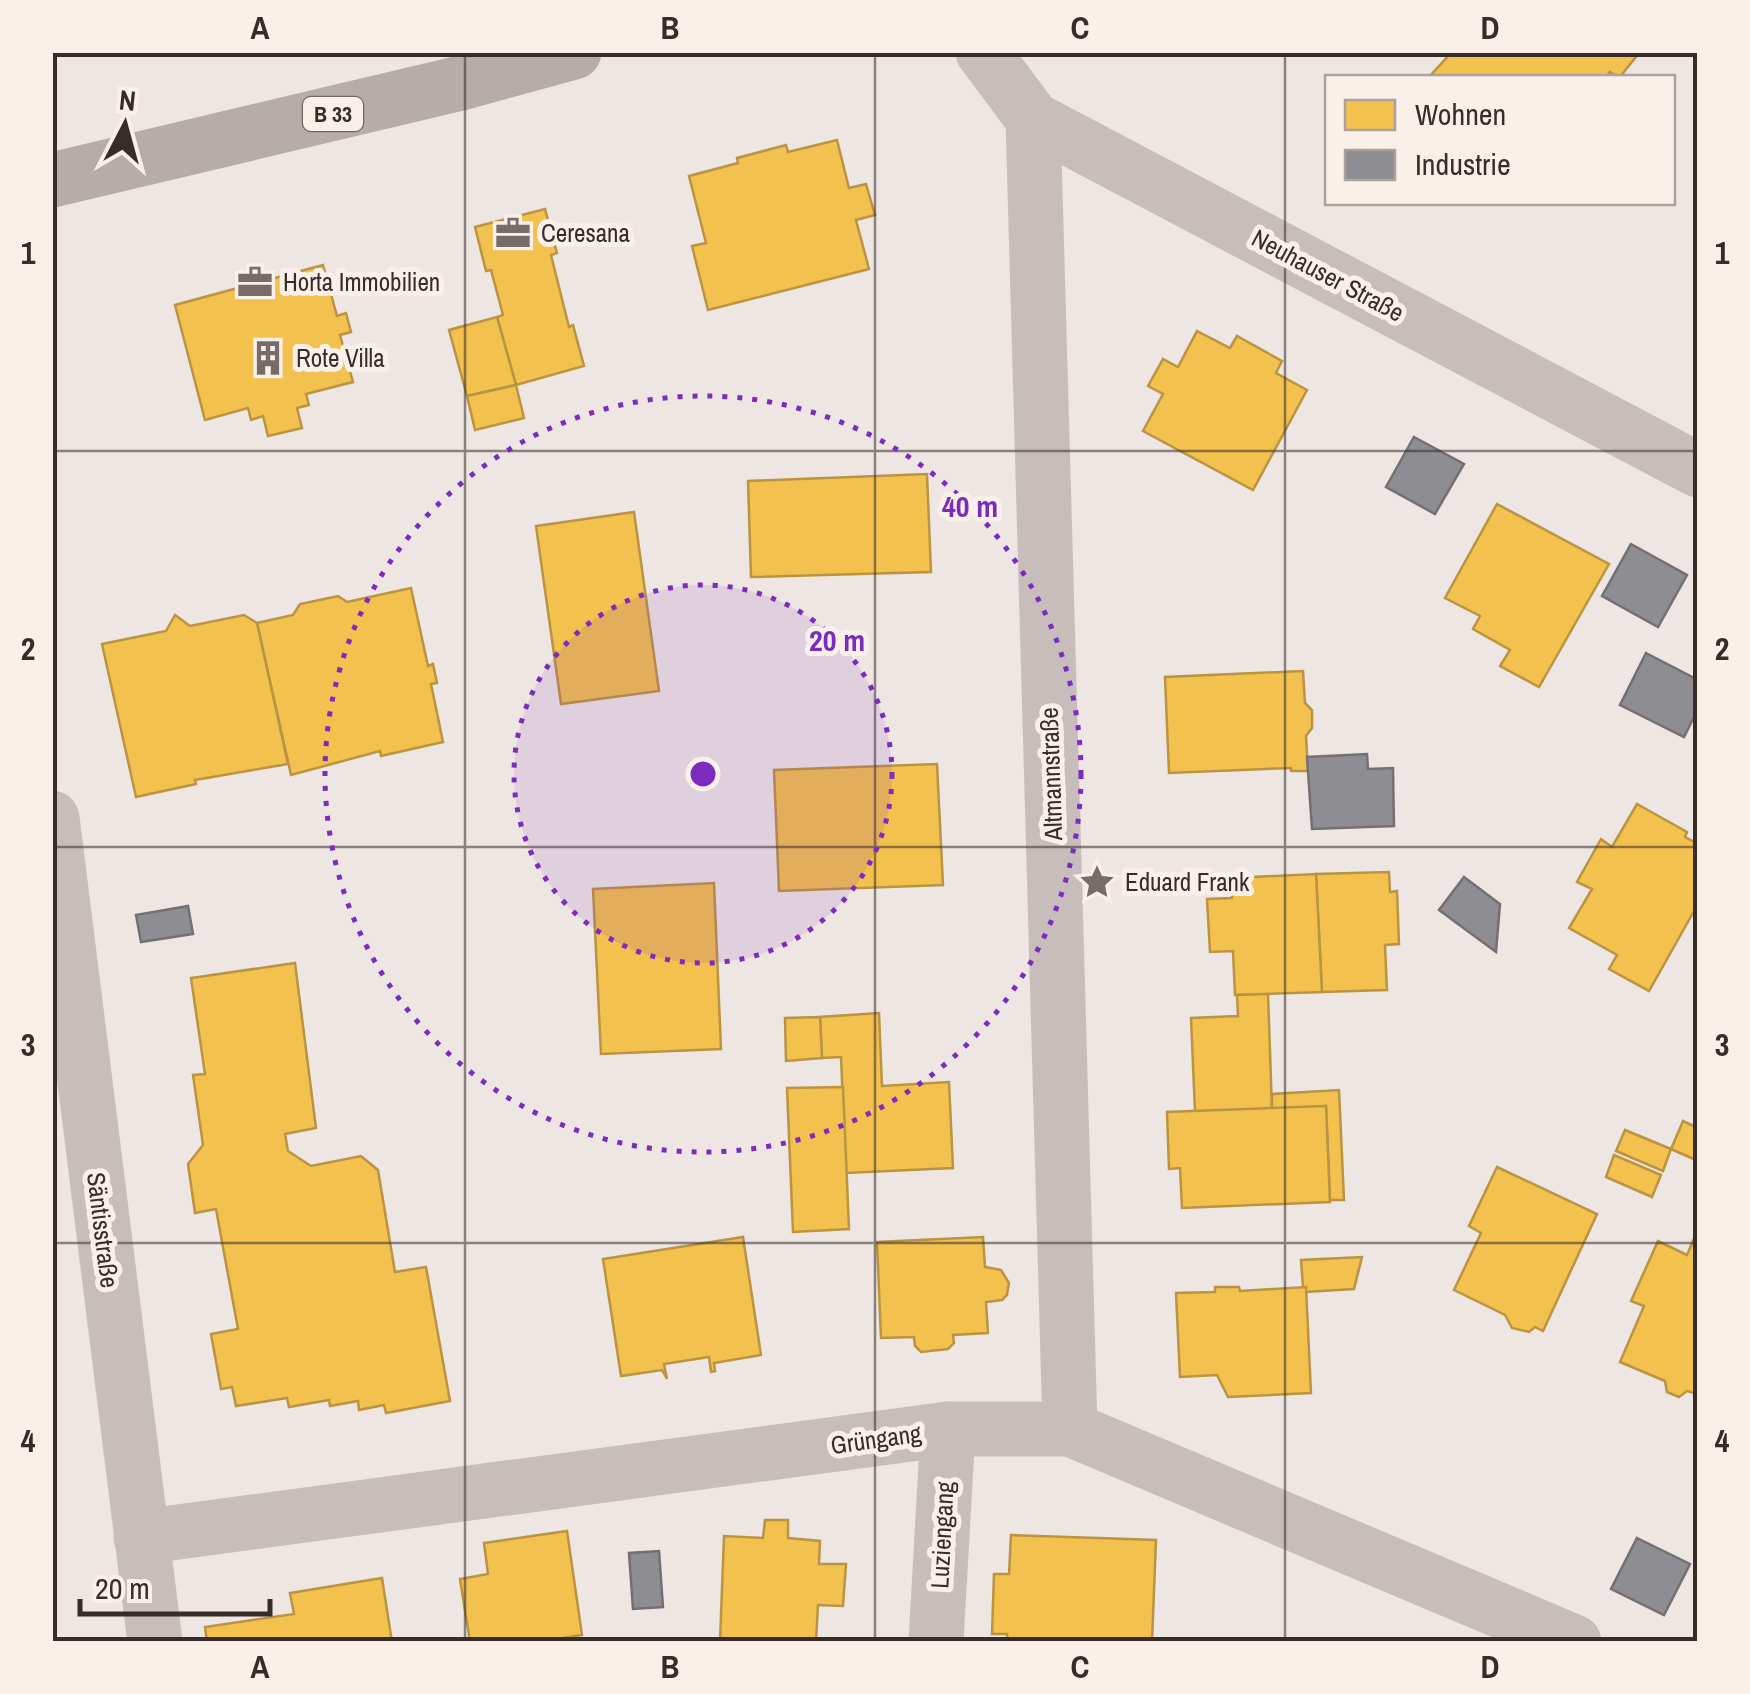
<svg xmlns="http://www.w3.org/2000/svg" width="1750" height="1694" font-family="'Archivo Narrow',sans-serif">
<style>
.homes{fill:#f2c14e;stroke:#ba9443;stroke-width:2.5}
.industry{fill:#8d8d92;stroke:#747072;stroke-width:2.5}
.lines{fill:none;stroke-linecap:round;stroke-linejoin:round}
.street{stroke:#c7bebb;stroke-width:55}
.primary{stroke:#b6acaa;stroke-width:55}
.grid{fill:none;stroke:#392b29;stroke-width:2.5;stroke-opacity:0.55}
.ring{fill:none;stroke:#7b2cbf;stroke-width:5;stroke-dasharray:5 10}
.labels{text-anchor:middle;stroke-width:10;stroke-linejoin:round;paint-order:stroke}
.shield{fill:#faf0ea;stroke:#736663;stroke-width:2.5}
.shield-label{font-size:22px;font-weight:bold;fill:#392b29}
.poi-label{font-size:25px;fill:#392b29;stroke:#faf0ea;text-anchor:start}
.street-label{font-size:25px;fill:#392b29;stroke:#faf0ea}
.centre{fill:#7b2cbf;stroke:#faf0ea;stroke-width:5}
.ring-label{font-size:30px;text-anchor:middle;font-weight:bold;fill:#7b2cbf;stroke:#faf0ea;stroke-width:10;stroke-linejoin:round;paint-order:stroke}
.neatline{fill:none;stroke:#392b29;stroke-width:4}
.grid-label{font-size:32px;text-anchor:middle;font-weight:bold;fill:#392b29}
</style>
<rect width="100%" height="100%" fill="#eee6e2"/>
<g class="homes">
<path d="M1452 52H1640L1619 78 1610 72 1605 78H1428Z"/>
<path d="M837 140 849 188 866 184 875 215 856 220 869 269 708 310 692 246 706 243 689 176 738 163 737 158 786 145 788 152Z"/>
<path d="M545 209 557 253 551 255 569 327 573 325 584 366 516 385 497 317 503 315 491 270 486 271 475 227Z"/>
<path d="M323 265 337 316 346 313 351 332 340 335 353 382 306 394 309 405 297 408 302 428 268 436 263 416 251 420 248 408 205 420 175 305Z"/>
<path d="M497 317 516 385 467 396 449 330Z"/>
<path d="M1197 331 1230 348 1237 336 1282 361 1276 373 1307 390 1253 490 1143 431 1163 394 1148 386 1163 359 1178 367Z"/>
<path d="M516 385 524 418 475 430 467 396Z"/>
<path d="M927 474 931 572 751 577 748 481Z"/>
<path d="M1497 504 1609 564 1539 687 1500 666 1510 650 1473 629 1480 616 1445 598Z"/>
<path d="M634 512 659 691 561 704 536 526Z"/>
<path d="M411 588 428 666 433 664 437 683 431 684 443 742 381 756 380 751 291 775 257 623 293 615 300 604 338 596 347 602Z"/>
<path d="M175 615 190 626 244 615 257 623 288 764 195 780 196 784 136 797 102 644 166 631Z"/>
<path d="M1303 671 1305 703 1312 710V728L1306 736 1308 771H1291V768L1169 773 1165 677Z"/>
<path d="M937 764 943 885 779 891 774 770Z"/>
<path d="M1637 804 1687 832 1685 837 1698 844V904L1649 991 1609 969 1617 955 1569 928 1592 889 1577 882 1601 839 1612 847Z"/>
<path d="M1389 872 1390 892 1397 891 1399 944 1385 945 1387 990 1322 992 1316 874Z"/>
<path d="M1316 874 1322 992 1235 995 1233 951 1210 952 1207 899 1232 898V878Z"/>
<path d="M714 883 721 1049 601 1054 593 889Z"/>
<path d="M295 963 316 1128 285 1134 288 1151 311 1166 361 1156 378 1170 395 1272 426 1267 450 1401 386 1413 384 1405 359 1410 358 1401 330 1406 329 1400 289 1407 287 1398 236 1406 232 1387 221 1389 211 1334 238 1329 216 1209 195 1213 188 1164 203 1145 193 1075 205 1074 191 978Z"/>
<path d="M1268 994 1272 1109 1195 1112 1191 1018 1238 1016 1237 995Z"/>
<path d="M879 1013 882 1086 949 1082 953 1168 846 1173 841 1057 822 1058 820 1017Z"/>
<path d="M820 1017 822 1058 786 1061 785 1018Z"/>
<path d="M843 1087 849 1229 793 1232 787 1088Z"/>
<path d="M1339 1090 1344 1200H1330L1326 1106 1272 1109V1094Z"/>
<path d="M1326 1106 1330 1202 1182 1208 1180 1168 1169 1169 1167 1112Z"/>
<path d="M1683 1121 1698 1128V1161L1671 1149Z"/>
<path d="M1625 1130 1671 1149 1663 1171 1616 1151Z"/>
<path d="M1614 1155 1661 1175 1652 1197 1606 1177Z"/>
<path d="M1497 1167 1597 1214 1543 1331 1535 1327 1529 1332 1512 1328 1505 1315 1454 1290 1481 1233 1469 1226Z"/>
<path d="M1698 1229V1394L1687 1391 1679 1397 1667 1392 1665 1381 1620 1362 1644 1306 1631 1301 1658 1241 1687 1255Z"/>
<path d="M743 1237 761 1355 714 1363 715 1371 711 1372 709 1357 664 1364 667 1379 662 1370 621 1376 603 1259Z"/>
<path d="M983 1237 985 1267 1001 1270 1009 1283 1007 1295 1002 1300 986 1302 988 1333 953 1335 954 1343 948 1349 921 1352 915 1346 914 1337 881 1338 877 1242Z"/>
<path d="M1362 1257 1354 1289 1306 1292 1303 1287 1301 1260Z"/>
<path d="M1215 1287H1239L1240 1291 1306 1287 1311 1393 1228 1397 1217 1375 1180 1377 1176 1293 1215 1292Z"/>
<path d="M765 1520H788V1538L820 1541 819 1564H846L843 1606 818 1605 816 1642H720L724 1536 763 1538Z"/>
<path d="M567 1531 582 1635 537 1642H470L460 1579 488 1574 484 1543Z"/>
<path d="M1011 1535 1156 1540 1152 1642H1007V1634H992L994 1574H1009Z"/>
<path d="M382 1578 392 1642H207L205 1627 294 1614 290 1593Z"/>
</g>
<g class="industry">
<path d="M1414 437 1464 464 1435 514 1386 487Z"/>
<path d="M1631 544 1687 575 1658 627 1602 596Z"/>
<path d="M1646 653 1698 680 1696 713 1684 737 1620 705Z"/>
<path d="M1367 754 1368 769 1393 768 1394 826 1312 829 1307 757Z"/>
<path d="M1464 877 1500 904 1496 952 1439 910Z"/>
<path d="M188 906 193 934 141 942 136 915Z"/>
<path d="M1637 1538 1690 1564 1664 1615 1611 1589Z"/>
<path d="M659 1551 663 1607 633 1609 629 1553Z"/>
</g>
<g class="lines">
<g class="street">
<path d="M983 52 1033 119 1698 470"/>
<path d="M1033 119 1070 1429"/>
<path d="M52 818 155 1642"/>
<path d="M141 1537 948 1429H1070L1574 1642"/>
<path d="M936 1642 948 1429"/>
</g>
<path class="primary" d="M52 180 461 83 574 52"/>
</g>
<path class="grid" d="M465 52V1642M875 52V1642M1285 52V1642M52 451H1698M52 847H1698M52 1243H1698"/>
<circle cx="703" cy="774" r="189" fill="#7b2cbf" fill-opacity=".12"/>
<g class="ring">
<circle cx="703" cy="774" r="189"/>
<circle cx="703" cy="774" r="378"/>
</g>
<defs>
<symbol id="office-bare" viewBox="-9 -9 18 18"><path d="M-6-3h4V-5.5h4V-3h4V5H-6ZM-1-4.5V-3h2v-1.5ZM-6 0V1H6V0Z" fill="#786c6a" stroke="#faf0ea" stroke-width="2.5" paint-order="stroke"/></symbol>
<symbol id="building-bare" viewBox="-9 -9 18 18"><path d="M-4-6H4V6H1V3H-1V6H-4ZM-2.5-4.3h1.7v1.8h-1.7ZM.8-4.3h1.7v1.8H.8ZM-2.5-1h1.7V.8h-1.7ZM.8-1h1.7V.8H.8Z" fill="#786c6a" stroke="#faf0ea" stroke-width="2.5" paint-order="stroke"/></symbol>
<symbol id="sight-bare" viewBox="-9 -9 18 18"><path d="M0-6L1.8-2.2L6-1.7L2.9 1.2L3.7 5.4L0 3.3L-3.7 5.4L-2.9 1.2L-6-1.7L-1.8-2.2Z" fill="#786c6a" stroke="#faf0ea" stroke-width="2.5" paint-order="stroke"/></symbol>
</defs>
<g fill-rule="evenodd">
<use href="#office-bare" x="488" y="208" width="50" height="50"/>
<use href="#office-bare" x="230" y="257" width="50" height="50"/>
<use href="#building-bare" x="243" y="333" width="50" height="50"/>
<use href="#sight-bare" x="1072" y="857" width="50" height="50"/>
</g>
<g class="labels">
<rect class="shield" x="303" y="97" width="60" height="34" rx="8"/>
<g class="shield-label">
<text x="333" y="122">B 33</text>
</g>
<g class="poi-label">
<text x="541" y="242">Ceresana</text>
<text x="283" y="291">Horta Immobilien</text>
<text x="296" y="367">Rote Villa</text>
<text x="1125" y="891">Eduard Frank</text>
</g>
<g class="street-label">
<text transform="translate(1328 275) rotate(28)" y="9">Neuhauser Straße</text>
<text transform="translate(1051 774) rotate(-92)" y="9">Altmannstraße</text>
<text transform="translate(103 1230) rotate(83)" y="9">Säntisstraße</text>
<text transform="translate(876 1439) rotate(-8)" y="9">Grüngang</text>
<text transform="translate(942 1535) rotate(-87)" y="9">Luziengang</text>
</g>
</g>
<circle cx="703" cy="774" r="15" class="centre"/>
<g class="ring-label">
<text x="970" y="517">40 m</text>
<text x="837" y="651">20 m</text>
</g>
<rect width="1750" height="1694" fill="none" stroke="#faf0ea" stroke-width="110"/>
<rect x="1325" y="75" width="350" height="130" fill="#faf0ea" stroke="#ada19d" stroke-width="2.5"/>
<rect x="1345" y="100" width="50" height="30" fill="#f2c14e" stroke="#ada19d" stroke-width="2.5"/>
<text x="1415" y="125" font-size="30" fill="#392b29">Wohnen</text>
<rect x="1345" y="150" width="50" height="30" fill="#8d8d92" stroke="#ada19d" stroke-width="2.5"/>
<text x="1415" y="175" font-size="30" fill="#392b29">Industrie</text>
<g transform="translate(125 125) rotate(6)" stroke="#faf0ea" stroke-width="8" paint-order="stroke">
<path d="M0-8L18 38L0 25L-18 38Z" fill="#392b29"/>
<text y="-15" font-size="28" font-weight="bold" text-anchor="middle" fill="#392b29">N</text>
</g>
<path d="M80 1599v15h190v-15" fill="none" stroke="#392b29" stroke-width="5"/>
<text x="95" y="1599" font-size="30" fill="#392b29" stroke="#faf0ea" stroke-width="8" paint-order="stroke">20 m</text>
<rect x="55" y="55" width="1640" height="1584" class="neatline"/>
<g class="grid-label">
<text x="260" y="39">A</text>
<text x="670" y="39">B</text>
<text x="1080" y="39">C</text>
<text x="1490" y="39">D</text>
<text x="28" y="264">1</text>
<text x="1722" y="264">1</text>
<text x="28" y="660">2</text>
<text x="1722" y="660">2</text>
<text x="28" y="1056">3</text>
<text x="1722" y="1056">3</text>
<text x="28" y="1452">4</text>
<text x="1722" y="1452">4</text>
<text x="260" y="1678">A</text>
<text x="670" y="1678">B</text>
<text x="1080" y="1678">C</text>
<text x="1490" y="1678">D</text>
</g>
</svg>
